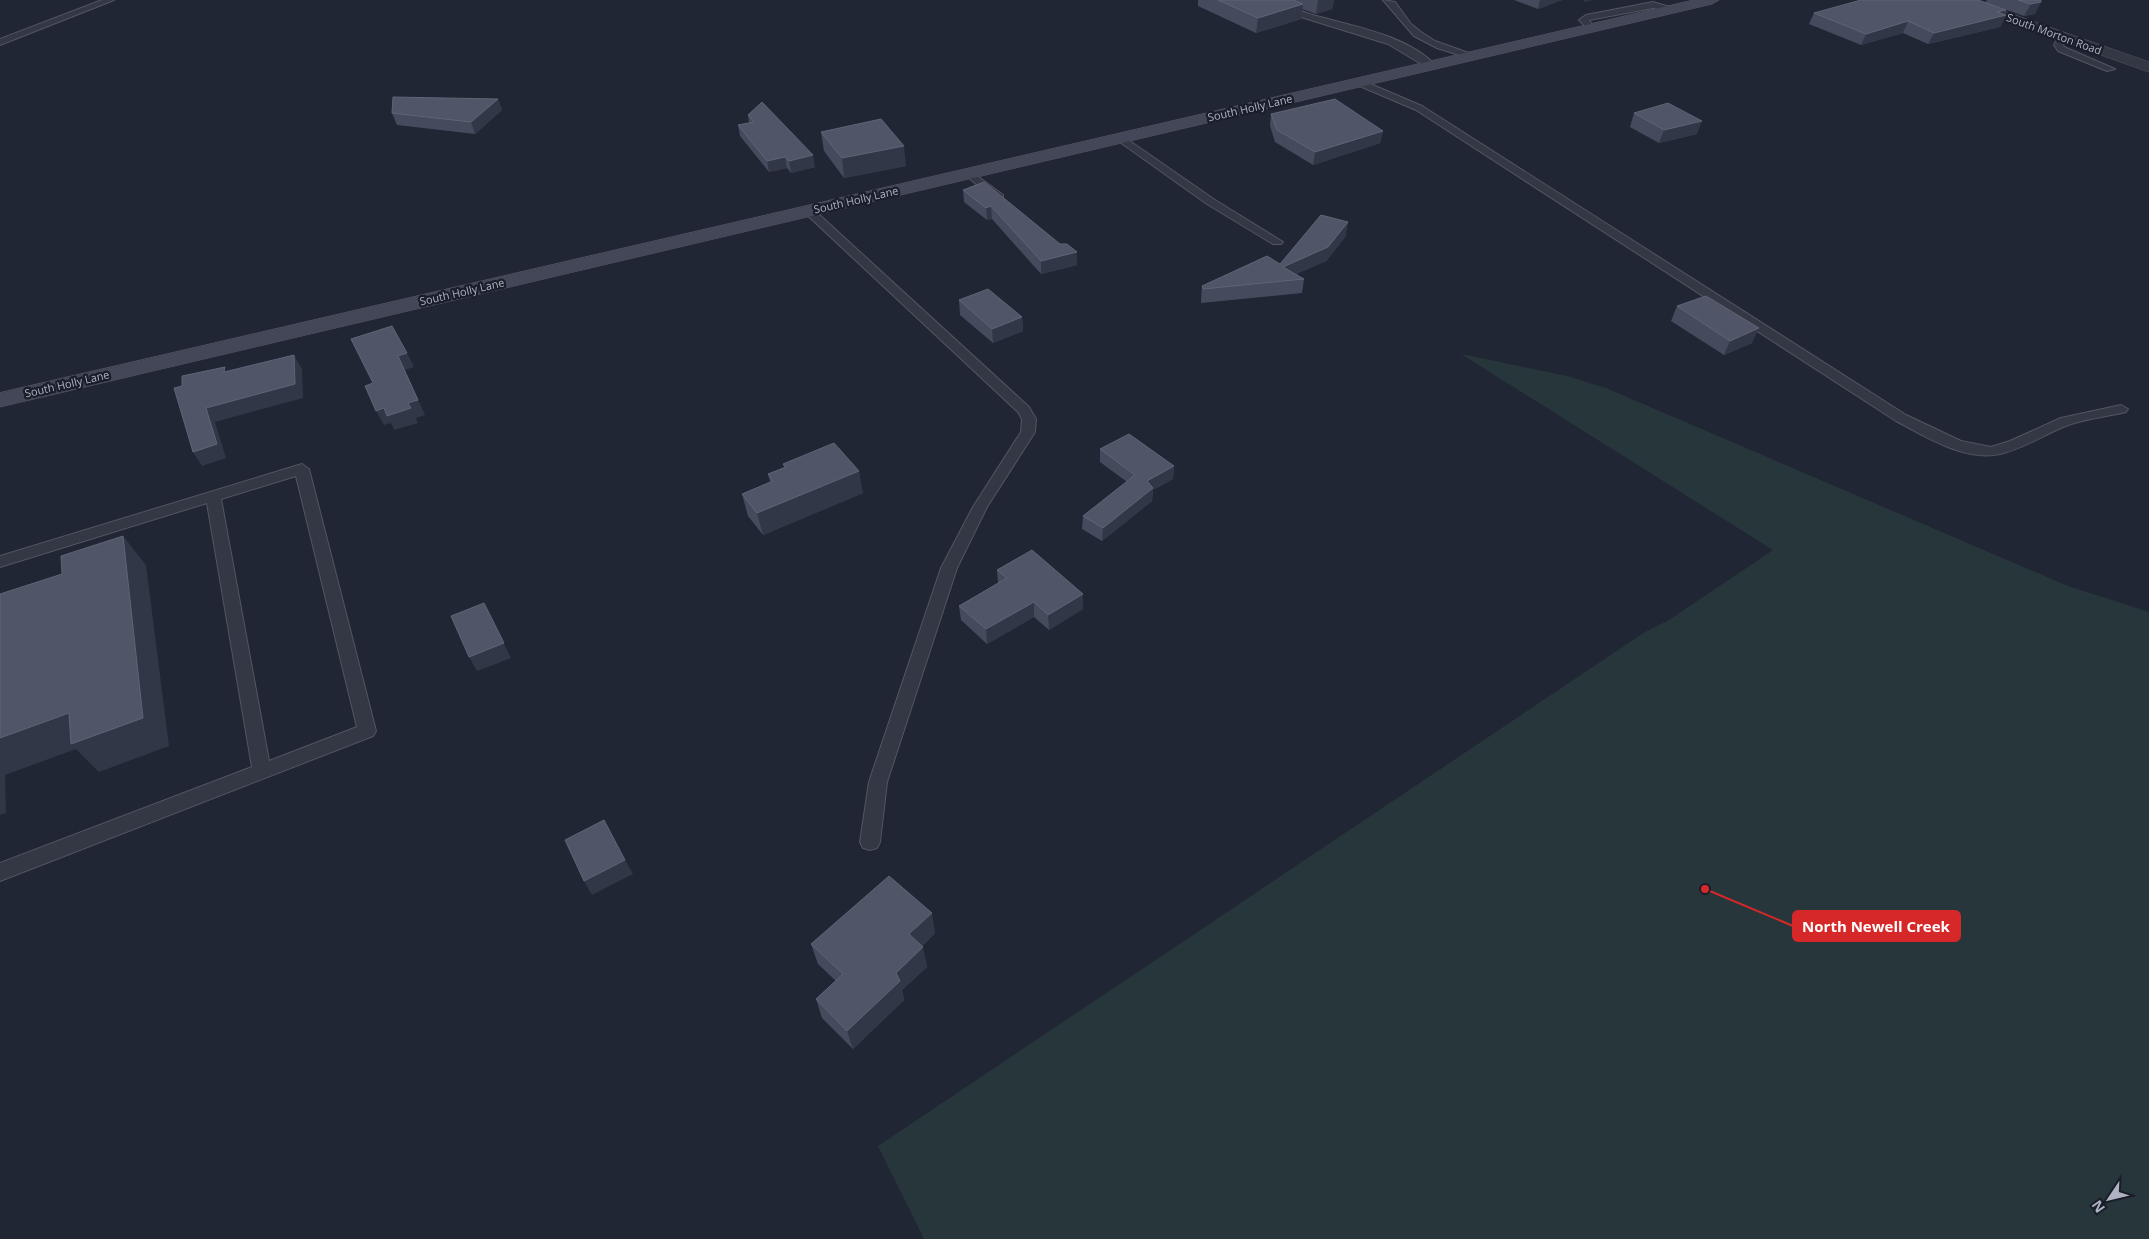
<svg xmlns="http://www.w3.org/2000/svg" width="2149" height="1239" font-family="'Open Sans',sans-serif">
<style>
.green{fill:#27363a}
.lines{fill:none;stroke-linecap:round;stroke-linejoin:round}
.lane-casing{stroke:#525563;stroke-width:2}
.street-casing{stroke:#525563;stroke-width:1}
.secondary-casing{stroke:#525563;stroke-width:1}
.lane{fill:#343845;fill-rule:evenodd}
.street{fill:#343845;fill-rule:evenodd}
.secondary{fill:#434758;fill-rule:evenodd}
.wall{fill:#454b5d}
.shaded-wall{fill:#323748}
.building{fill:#505668;stroke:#5f6476}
.labels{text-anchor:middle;stroke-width:4.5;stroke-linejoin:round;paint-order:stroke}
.far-street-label{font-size:11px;fill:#aeb2c2;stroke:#1a1d2a}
.leader{fill:none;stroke:#d62828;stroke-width:2}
.callout-dot{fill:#d62828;stroke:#1a1d2a;stroke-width:2}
.callout{fill:#d62828;stroke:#d62828;stroke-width:2}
.callout-label{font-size:15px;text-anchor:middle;font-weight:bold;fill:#fff}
</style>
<rect width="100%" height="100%" fill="#212634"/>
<path class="green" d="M1461 354 1567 376 1606 388 2068 586 2149 612V1239H924L878 1146 1645 632 1669 620 1773 550Z"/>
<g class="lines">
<defs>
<g id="lane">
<path d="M102 0H114L0 45V39Z"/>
<path d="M1262 0C1280 0 1295 10 1313 15 1351 26 1408 35 1436 66L1428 68 1388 44 1301 17Z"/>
<path d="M1383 0 1395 2 1411 24 1421 32 1435 41 1477 56 1469 58 1437 48 1414 36Z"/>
<path d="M1653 2 1676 9 1672 12 1653 8 1589 20 1594 28 1590 31 1579 20 1586 15Z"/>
<path d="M2060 35 2067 37 2063 45 2064 47 2115 69 2107 71 2058 51 2054 45Z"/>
<path d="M1355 80H1361L1422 106 1906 415 1961 441 1991 447 2010 441 2061 418 2121 405 2128 409 2126 412C2105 417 2083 419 2063 427 2042 436 2022 449 2000 454 1965 462 1925 436 1896 421L1416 110 1355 84Z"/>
<path d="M1121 135 1215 200 1283 242 1281 244H1273L1207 204 1117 140V136Z"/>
<path d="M969 170 1003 195V199H995L965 175V171Z"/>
<path d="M809 208 813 209 1029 407 1036 419 1035 432 987 507 957 568 887 782 880 842 877 848 870 850 863 848 860 842 869 782 941 568 973 507 1021 432 1022 419 1018 412 805 213 803 211Z"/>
<path d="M302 464 309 469 376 731 373 736 0 881V863L252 767 207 503 0 567V556ZM296 476 357 727 269 761 221 499Z"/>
</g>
<path id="street" d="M1951 0H1972L2149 62V72L1953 3Z"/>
<path id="secondary" d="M1694 0H1719L1712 4 0 407V393Z"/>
</defs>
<use href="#lane" class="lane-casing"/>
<use href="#street" class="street-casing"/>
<use href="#secondary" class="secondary-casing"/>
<use href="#lane" class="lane"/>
<use href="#street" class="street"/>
<use href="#secondary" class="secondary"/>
</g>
<g class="wall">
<path d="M1198 0H1334L1332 9 1316 14 1302 9 1301 19 1256 33 1198 6Z"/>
<path d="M1514 0H1562L1538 9Z"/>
<path d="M1987 0H2041L2035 14 2024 16 1998 7 2006 10 2003 14 2006 15 2000 27 1928 44 1903 33 1861 45 1809 24 1814 13 1985 3Z"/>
<path d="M498 99 502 110 475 134 397 125 392 113Z"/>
<path d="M1634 113 1697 134 1659 143 1630 127Z"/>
<path d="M1271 114 1383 131 1380 143 1313 165 1275 142 1270 126Z"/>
<path d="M748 115 815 167 791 173 787 168 769 172 740 136 738 125 749 123Z"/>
<path d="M821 132 906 166 844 178 824 151Z"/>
<path d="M963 190 1060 244 1077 252V265L1041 274 992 219 987 220 964 202Z"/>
<path d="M1346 236 1326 261 1296 274 1304 279 1302 293 1201 303V300L1202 286 1280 264Z"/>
<path d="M959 300 1022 317 1023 331 993 343 960 315Z"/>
<path d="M1677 306 1752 343 1724 355 1671 321Z"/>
<path d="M1100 449 1174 466 1173 479 1153 490 1152 501 1102 541 1082 529 1083 516 1127 482 1100 462Z"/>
<path d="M783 464 863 493 763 535 748 516 742 494 770 482 768 474 784 468Z"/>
<path d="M997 570 1083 609 1049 630 1034 617 987 644 961 620 959 606 998 583Z"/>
<path d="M935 933 922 946 927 967 902 990 904 1000 853 1049 822 1018 816 999 836 981 818 964 811 944Z"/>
</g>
<g class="shaded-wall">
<path d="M1318 0H1334L1332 9 1316 14Z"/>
<path d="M1540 0H1562L1538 9Z"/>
<path d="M1584 0H1593L1584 2Z"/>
<path d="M2041 2 2035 14 2024 16 2031 4Z"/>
<path d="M1303 4 1301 19 1256 33 1258 18Z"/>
<path d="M2006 10 2002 16 2006 15 2000 27 1928 44 1934 33 1997 12Z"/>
<path d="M1908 21 1903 33 1861 45 1866 34Z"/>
<path d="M498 99 502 110 475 134 471 122Z"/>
<path d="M1702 121 1697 134 1659 143 1664 130Z"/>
<path d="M1383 131 1380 143 1313 165 1315 152Z"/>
<path d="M904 146 906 166 844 178 842 158Z"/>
<path d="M813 155 815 167 791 173 789 161Z"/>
<path d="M785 157 787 168 769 172 767 161Z"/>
<path d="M991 206 992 219 987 220 986 208Z"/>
<path d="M1348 222 1346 236 1326 261 1281 280 1283 267Z"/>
<path d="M1077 252V265L1041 274V261Z"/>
<path d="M1022 317 1023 331 993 343 992 329Z"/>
<path d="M1759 328 1752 343 1724 355 1730 341Z"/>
<path d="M407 353 414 367 405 370 425 415 416 418 418 423 394 430 391 423 384 425 376 411 384 408 408 403 398 356Z"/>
<path d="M294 355 302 369 303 398 215 422 226 458 202 466 193 452 206 408Z"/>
<path d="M1174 466 1173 479 1153 490 1152 501 1102 541 1103 528 1147 481Z"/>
<path d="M859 471 863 493 763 535 757 513Z"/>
<path d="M123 536 146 565 169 746 99 772 76 749 5 775 6 813 0 815V738L69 713Z"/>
<path d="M1083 594V609L1049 630 1048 615Z"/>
<path d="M1034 602V617L987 644 986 629Z"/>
<path d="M484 603 511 658 477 671 469 657Z"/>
<path d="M625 860 633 874 592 895 584 881Z"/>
<path d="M932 913 935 933 913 954 909 934Z"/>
<path d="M923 947 927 967 902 990 904 1000 853 1049 847 1031 896 973Z"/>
</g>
<g class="building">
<path d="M1218 0H1293L1303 4 1258 18Z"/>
<path d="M1861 0H1978L2006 10 1997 12 2006 15 1934 33 1908 21 1866 34 1814 13Z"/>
<path d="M2018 0H2041V2L2031 4Z"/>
<path d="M393 97 498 99 471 122 392 113Z"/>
<path d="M1335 99 1383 131 1315 152 1277 130 1271 114Z"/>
<path d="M762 102 813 155 789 161 785 157 767 161 738 125 754 122 748 115Z"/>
<path d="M1668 103 1702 121 1664 130 1634 113Z"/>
<path d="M881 119 904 146 842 158 821 132Z"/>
<path d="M984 182 1060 244H1067L1077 252 1041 261 991 206 986 208 963 190Z"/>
<path d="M1321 215 1348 222 1328 247 1283 267 1304 279 1203 289 1202 286 1267 256 1280 264Z"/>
<path d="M988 289 1022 317 992 329 959 300Z"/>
<path d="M1706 296 1759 328 1730 341 1677 306Z"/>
<path d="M392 326 407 353 398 356 418 400 408 403 411 408 387 416 384 408 376 411 365 386 373 383 351 339Z"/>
<path d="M294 355 295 384 206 408 217 444 193 452 174 388 182 386V376L225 367 224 372Z"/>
<path d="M1129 434 1174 466 1147 481 1153 488 1103 528 1083 516 1135 475 1100 449Z"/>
<path d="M834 443 859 471 757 513 742 494 773 481 768 474 786 467 783 464Z"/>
<path d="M123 536 143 718 71 744 69 713 0 738V594L62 574 61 556Z"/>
<path d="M1032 550 1083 594 1048 615 1034 602 986 629 959 606 1007 578 997 570Z"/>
<path d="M484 603 504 643 469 657 451 616Z"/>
<path d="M604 820 625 860 584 881 565 840Z"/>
<path d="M889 876 932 913 909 934 923 947 896 973 900 981 847 1031 816 999 843 974 811 944Z"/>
</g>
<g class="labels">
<g class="far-street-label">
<text transform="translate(2054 34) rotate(20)" y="4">South Morton Road</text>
<text transform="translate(1250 108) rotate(-13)" y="4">South Holly Lane</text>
<text transform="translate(856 200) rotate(-13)" y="4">South Holly Lane</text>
<text transform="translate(462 292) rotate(-13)" y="4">South Holly Lane</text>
<text transform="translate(67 384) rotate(-13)" y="4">South Holly Lane</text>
</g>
</g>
<path class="leader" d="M1705 889L1793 926"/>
<circle class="callout-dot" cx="1705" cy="889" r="5"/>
<rect class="callout" x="1793" y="911" width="167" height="30" rx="5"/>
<g class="callout-label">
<text x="1876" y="932">North Newell Creek</text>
</g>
<g transform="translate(2109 1199) rotate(235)" stroke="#1a1d2a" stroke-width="4" paint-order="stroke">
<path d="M0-4L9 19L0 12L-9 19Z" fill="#aeb2c2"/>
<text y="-8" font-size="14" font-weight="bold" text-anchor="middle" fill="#aeb2c2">N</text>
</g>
</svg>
